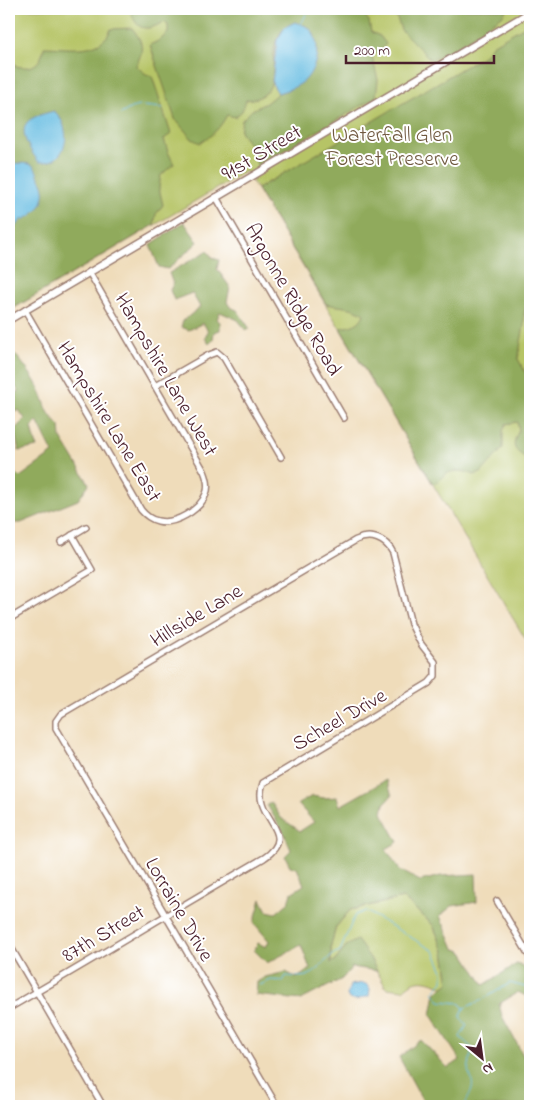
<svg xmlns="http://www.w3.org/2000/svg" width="539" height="1115" font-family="'Indie Flower',sans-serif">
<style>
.green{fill:#b6c466;stroke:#807248}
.forest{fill:#90aa5b;stroke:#6d6443}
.water{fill:#64bbe1;stroke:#576d86}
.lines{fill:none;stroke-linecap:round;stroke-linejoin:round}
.stream{stroke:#64bbe1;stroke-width:1}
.minor-casing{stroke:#9c7e72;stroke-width:8}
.major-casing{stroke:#9c7e72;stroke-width:9}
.minor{stroke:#fff;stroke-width:5}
.major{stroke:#fff;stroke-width:6}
.labels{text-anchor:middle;stroke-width:4;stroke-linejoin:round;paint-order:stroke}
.park-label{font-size:21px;fill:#705940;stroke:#fff}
.street-label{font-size:21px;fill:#4a1f2b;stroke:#fff}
</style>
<rect width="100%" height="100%" fill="#fff"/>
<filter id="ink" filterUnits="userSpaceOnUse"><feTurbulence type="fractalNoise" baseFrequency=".02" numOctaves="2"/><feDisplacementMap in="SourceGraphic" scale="10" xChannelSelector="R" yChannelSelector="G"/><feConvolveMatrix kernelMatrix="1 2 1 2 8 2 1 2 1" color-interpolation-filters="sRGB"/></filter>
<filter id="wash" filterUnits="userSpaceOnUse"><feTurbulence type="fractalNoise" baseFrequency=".0096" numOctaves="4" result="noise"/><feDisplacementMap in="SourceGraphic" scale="20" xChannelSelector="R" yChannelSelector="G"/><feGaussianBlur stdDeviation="1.12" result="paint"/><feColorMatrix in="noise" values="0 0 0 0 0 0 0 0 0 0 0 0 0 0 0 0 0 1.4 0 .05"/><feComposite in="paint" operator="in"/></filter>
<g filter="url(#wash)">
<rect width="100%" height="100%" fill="#efdcba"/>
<g class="green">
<path d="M9 9H530V647L246 171 9 311Z"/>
<path d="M403 898 433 925 444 951 449 983 444 987C427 980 417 976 403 990L386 988 370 958 346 946 336 960 331 963V945L336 927 350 910Z"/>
</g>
<g class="forest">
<path d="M130 9H361L360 10 369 21 371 32 380 36 386 44 380 51 372 56 378 80 376 97 257 166 255 157 259 152 248 143 240 131 242 120 252 110 266 103 278 93 292 88 314 66 317 50 314 34 306 26 285 27C282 31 278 36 276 41 269 66 283 98 246 100L242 111 235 117 227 115C220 128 213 135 200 143L192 139 175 119 150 45 160 40 168 33V25L164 22C146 32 136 31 130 9Z"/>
<path d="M394 9H507L502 16 462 43 454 50 431 60 401 30Z"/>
<path d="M530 23V305L525 309 524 314V325L518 359 530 381V460C514 451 510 448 519 430L517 422 506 424 503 431V448L481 473 474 475C467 471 454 469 446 474 441 477 439 482 433 484L340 328C351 326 360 325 364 314 353 306 339 307 326 304L257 189 485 55 492 45Z"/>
<path d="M132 28C144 43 144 49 136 66L146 74 152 76 171 134 164 139 168 152 174 164 161 175 159 188 163 205 156 214 154 225 9 311V53L16 66C33 70 41 64 44 47 68 47 101 55 111 29Z"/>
<path d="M184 222 198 242 168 269 159 267 150 245Z"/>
<path d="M207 251 213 258 219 260 217 269 230 287 227 302 230 307 237 310 250 329 246 330 238 320 220 312 217 319 220 322V330L214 332 213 340 209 344 205 338 208 331 203 323 189 330 181 327 183 321 200 307 192 293 174 300 170 290 173 284 169 273Z"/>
<path d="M9 348C21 360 34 377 41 393 48 410 45 411 60 426L61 438 89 484 78 500 21 523H9V470L20 477 53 453 37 421 32 428 37 447 19 451 14 430 25 419 19 410 9 415V396L19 392 9 375Z"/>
<path d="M386 780 392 795 384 804 382 813 398 842 386 849 400 870 420 881 441 876 476 874 477 902 452 906 440 916 454 948 463 952 484 985 518 963 530 971V998L518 992 499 1004 502 1016 530 1068V1106H417L423 1101 399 1057 421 1040 448 1068 460 1060 431 1015 435 993 449 983 444 951 433 925 403 898 350 910 336 927 331 945V963L336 960 346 946 357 940 370 958 377 971 352 967 342 979 301 1000 256 995 257 982 265 977 286 972 297 978 310 969 301 945 267 963 254 950 258 943 266 947 269 941 254 923 261 899 267 911 276 913 288 903 291 893 304 885 297 868 290 866 285 856 291 850 285 835 267 805 271 802 281 818 300 831 314 822 298 804 312 796 324 798 337 797 340 806Z"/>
</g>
<g class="water">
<path d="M295 22C302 24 311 27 314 35 320 49 316 68 306 79 299 87 287 90 278 93L272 83 277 40 285 27Z"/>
<path d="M54 111C73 127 69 165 39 162 31 152 15 129 31 119 37 115 47 113 54 111Z"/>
<path d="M9 163C16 164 26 162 32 165 37 168 37 175 40 179 51 196 39 215 21 220L17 226 13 228 9 237Z"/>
<path d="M363 983 368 985 370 989 369 996 356 1000 349 999 347 995 350 985Z"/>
</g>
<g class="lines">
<g class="stream">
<path d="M301 24 309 9"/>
<path d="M143 106 163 108"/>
<path d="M121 114 131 108 139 106"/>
<path d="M260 985 271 980 283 981 286 976C293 976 303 978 309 975 322 970 326 955 340 951L355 915 366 911 434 951 443 971V981L433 992 440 1001 459 1003 464 1008"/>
<path d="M465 1106C470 1090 477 1088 468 1071L472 1048 460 1037 467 1025 460 1017 464 1008 482 1000 510 983 525 987H530"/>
</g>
</g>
</g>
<g filter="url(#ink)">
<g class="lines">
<defs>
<g id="minor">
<path d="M216 197 344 418"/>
<path d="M25 310 141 510C145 515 152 520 158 521 175 525 200 510 206 494 209 487 207 478 204 471L89 272"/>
<path d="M155 386 209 355 217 352 224 358 281 457"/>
<path d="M61 542 86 527"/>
<path d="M9 619 92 570 72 535"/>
<path d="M497 901 530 957"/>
<path d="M9 944 103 1106"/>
<path d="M9 1008C94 959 179 907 264 858 302 832 250 818 263 783L429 683 435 676V662L421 644 411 624 393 553C386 539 371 533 356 540L61 714 56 721V728L277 1106"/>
</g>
<path id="major" d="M9 320 530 12"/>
</defs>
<use href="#minor" class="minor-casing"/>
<use href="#major" class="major-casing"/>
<use href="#minor" class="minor"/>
<use href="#major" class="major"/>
</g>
</g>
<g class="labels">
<g class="park-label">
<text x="392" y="141">Waterfall Glen<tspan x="392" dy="24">Forest Preserve</tspan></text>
</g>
<g class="street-label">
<text transform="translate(261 152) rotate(-31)" y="7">91st Street</text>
<text transform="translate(294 299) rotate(60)" y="7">Argonne Ridge Road</text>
<text transform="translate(167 374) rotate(60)" y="7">Hampshire Lane West</text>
<text transform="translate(110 421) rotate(59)" y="7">Hampshire Lane East</text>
<text transform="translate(196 615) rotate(-31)" y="7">Hillside Lane</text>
<text transform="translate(339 719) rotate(-30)" y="7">Scheel Drive</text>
<text transform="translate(180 909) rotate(60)" y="7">Lorraine Drive</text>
<text transform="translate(103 933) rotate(-31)" y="7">87th Street</text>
</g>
</g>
<rect width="539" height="1115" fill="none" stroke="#fff" stroke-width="30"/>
<g transform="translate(482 1058) rotate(151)" stroke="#ffffff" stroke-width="4" paint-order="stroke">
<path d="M0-4L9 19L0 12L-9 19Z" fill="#4a1f2b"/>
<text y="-8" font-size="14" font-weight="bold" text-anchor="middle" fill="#4a1f2b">N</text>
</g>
<path d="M346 55v8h148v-8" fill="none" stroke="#4a1f2b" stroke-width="2.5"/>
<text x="354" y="55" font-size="15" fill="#4a1f2b" stroke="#ffffff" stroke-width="4" paint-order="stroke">200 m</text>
</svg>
